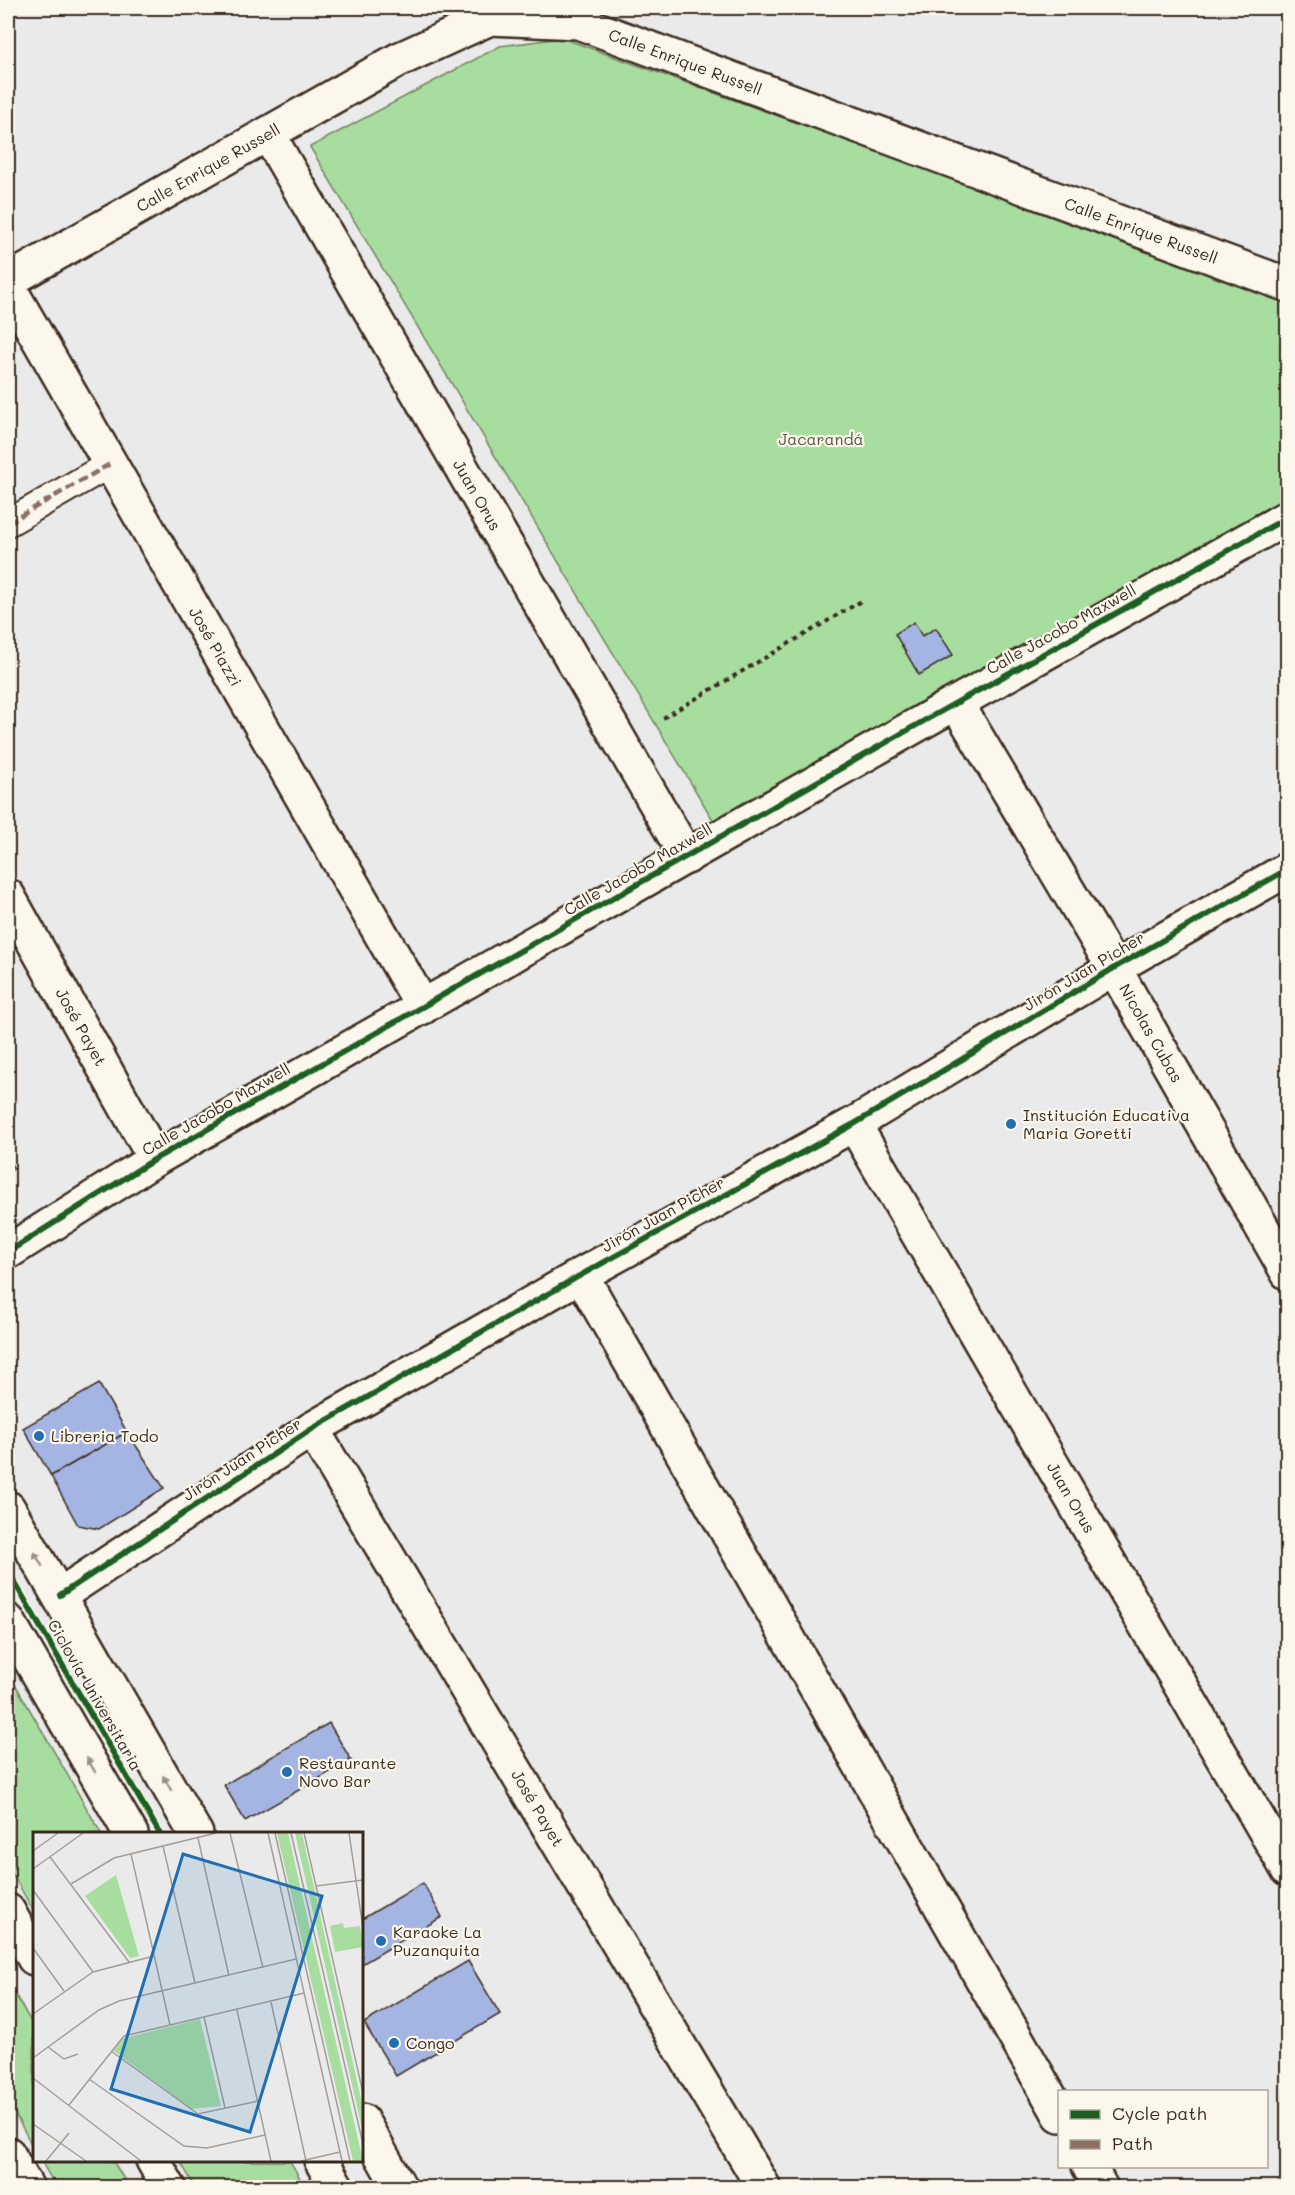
<svg xmlns="http://www.w3.org/2000/svg" width="1295" height="2195" font-family="Mali,sans-serif">
<style>
.green{fill:#a8dda0;stroke:#72845f;stroke-width:1.5}
.building{fill:#a4b5e4;stroke:#3b2a1e;stroke-width:1.5}
.lines{fill:none;stroke-linecap:round;stroke-linejoin:round}
.pedestrian-casing{stroke:#3b2a1e;stroke-width:30}
.minor-casing{stroke:#3b2a1e;stroke-width:38}
.secondary-casing{stroke:#3b2a1e;stroke-width:38}
.primary-casing{stroke:#3b2a1e;stroke-width:38}
.path{stroke:#3b2a1e;stroke-width:4;stroke-dasharray:4.5 4.5;stroke-linecap:butt}
.pedestrian{stroke:#fbf7ec;stroke-width:26}
.minor{stroke:#fbf7ec;stroke-width:33}
.secondary{stroke:#fbf7ec;stroke-width:33}
.primary{stroke:#fbf7ec;stroke-width:33}
.quiet{stroke:#8d6e63;stroke-width:4.5;stroke-dasharray:9 4.5;stroke-linecap:butt}
.cycleway-casing{stroke:#fbf7ec;stroke-width:10}
.cycleway{stroke:#1b5e20;stroke-width:6}
.oneway{fill:#9b9085}
.poi-dot{fill:#1f6fb2;stroke:#fbf7ec;stroke-width:2}
.labels{text-anchor:middle;stroke-width:4.5;stroke-linejoin:round;paint-order:stroke}
.street-label{font-size:16px;fill:#3b2a1e;stroke:#fbf7ec}
.park-label{font-size:16px;fill:#56573e;stroke:#fbf7ec}
.poi-label{font-size:16px;fill:#3b2a1e;stroke:#fbf7ec;text-anchor:start}
.inset-road{fill:none;stroke:#a49d98;stroke-width:1.5}
.view{fill:#1f6fb2;fill-opacity:0.15;stroke:#1f6fb2;stroke-width:3}
.inset-edge{fill:none;stroke:#3b2a1e;stroke-width:3}
</style>
<rect width="100%" height="100%" fill="#eaeaea"/>
<filter id="ink" filterUnits="userSpaceOnUse"><feTurbulence type="fractalNoise" baseFrequency=".0167" numOctaves="2"/><feDisplacementMap in="SourceGraphic" scale="12" xChannelSelector="R" yChannelSelector="G"/><feConvolveMatrix kernelMatrix="1 2 1 2 8 2 1 2 1" color-interpolation-filters="sRGB"/></filter>
<g filter="url(#ink)">
<g class="green">
<path d="M562 38 1287 300V500L719 830 310 147 500 46Z"/>
<path d="M8 1672 101 1833 34 1834V1912L8 1866Z"/>
<path d="M8 1982 34 2027V2149L8 2101Z"/>
<path d="M41 2161H113L129 2187H56Z"/>
<path d="M180 2161H290L305 2187H195Z"/>
</g>
<g class="building">
<path d="M914 622 922 636 936 628 953 655 919 675 895 634Z"/>
<path d="M8 1158 14 1169 8 1172Z"/>
<path d="M99 1384 127 1432 51 1476 23 1428Z"/>
<path d="M127 1432 164 1488 99 1529 78 1525 51 1476Z"/>
<path d="M329 1723 351 1760 245 1821 224 1785Z"/>
<path d="M423 1883 442 1917 362 1964V1919Z"/>
<path d="M468 1961 500 2014 396 2076 364 2023Z"/>
</g>
<g class="lines">
<defs>
<path id="pedestrian" d="M8 523 110 464"/>
<g id="minor">
<path id="s1" d="M268 134 687 857"/>
<path id="s2" d="M8 281 398 60 490 18 578 22 1288 285"/>
<path id="s3" d="M8 286 423 1007"/>
<path id="s4" d="M957 704 1114 968 1288 1273"/>
<path id="s5" d="M8 896 155 1159"/>
<path id="s6" d="M854 1124 1288 1870"/>
<path d="M8 1252 155 1159 929 718 1288 517"/>
<path d="M581 1275 1060 2115"/>
<path id="s7" d="M312 1429 764 2188"/>
<path d="M60 1595 312 1429 581 1275 854 1124 1114 968 1288 869"/>
<path d="M1089 2166 1101 2188"/>
</g>
<g id="secondary">
<path d="M8 1508 196 1834"/>
<path d="M362 2121 400 2188"/>
<path d="M8 2154 27 2188"/>
</g>
<g id="primary">
<path d="M8 1621 131 1834"/>
<path d="M8 1911 34 1958"/>
<path d="M153 2160 169 2188"/>
<path d="M321 2160 337 2188"/>
</g>
</defs>
<use href="#pedestrian" class="pedestrian-casing"/>
<use href="#minor" class="minor-casing"/>
<use href="#secondary" class="secondary-casing"/>
<use href="#primary" class="primary-casing"/>
<path class="path" d="M663 718 863 600"/>
<use href="#pedestrian" class="pedestrian"/>
<use href="#minor" class="minor"/>
<use href="#secondary" class="secondary"/>
<use href="#primary" class="primary"/>
<path class="quiet" d="M8 523 110 464"/>
<defs>
<g id="cycleway">
<path d="M8 1252 155 1159 929 718 1288 517"/>
<path d="M8 1571 160 1834"/>
<path d="M60 1595 312 1429 581 1275 854 1124 1114 968 1288 869"/>
</g>
</defs>
<use href="#cycleway" class="cycleway-casing"/>
<use href="#cycleway" class="cycleway"/>
</g>
<defs><path id="oneway-solid" d="M-6-.8H1V-3.2L6.5 0L1 3.2V.8H-6Z" transform="scale(1.5)"/></defs>
<g class="oneway">
<use href="#oneway-solid" transform="translate(38 1559) rotate(-121)"/>
<use href="#oneway-solid" transform="translate(91 1765) rotate(-120)"/>
<use href="#oneway-solid" transform="translate(167 1783) rotate(-120)"/>
</g>
</g>
<g class="poi-dot">
<circle cx="1011" cy="1124" r="6"/>
<circle cx="39" cy="1436" r="6"/>
<circle cx="287" cy="1772" r="6"/>
<circle cx="381" cy="1941" r="6"/>
<circle cx="394" cy="2043" r="6"/>
</g>
<g class="labels">
<g class="street-label">
<text dy="6" stroke="none"><textPath href="#s2" startOffset="752">Calle Enrique Russell</textPath></text>
<text dy="6" stroke="none"><textPath href="#s2" startOffset="230">Calle Enrique Russell</textPath></text>
<text dy="6" stroke="none"><textPath href="#s2" startOffset="1238">Calle Enrique Russell</textPath></text>
<text dy="6" stroke="none"><textPath href="#s1" startOffset="417">Juan Orus</textPath></text>
<text transform="translate(1061 629) rotate(-29)" y="6">Calle Jacobo Maxwell</text>
<text dy="6" stroke="none"><textPath href="#s3" startOffset="416">José Piazzi</textPath></text>
<text transform="translate(638 869) rotate(-30)" y="6">Calle Jacobo Maxwell</text>
<text transform="translate(1084 971) rotate(-31)" y="6">Jirón Juan Picher</text>
<text dy="6" stroke="none"><textPath href="#s5" startOffset="150">José Payet</textPath></text>
<text dy="6" stroke="none"><textPath href="#s4" startOffset="382">Nicolas Cubas</textPath></text>
<text transform="translate(216 1109) rotate(-30)" y="6">Calle Jacobo Maxwell</text>
<text transform="translate(663 1214) rotate(-29)" y="6">Jirón Juan Picher</text>
<text transform="translate(242 1459) rotate(-33)" y="6">Jirón Juan Picher</text>
<text dy="6" stroke="none"><textPath href="#s6" startOffset="432">Juan Orus</textPath></text>
<text transform="translate(95 1695) rotate(60)" y="6">Ciclovía Universitaria</text>
<text dy="6" stroke="none"><textPath href="#s7" startOffset="441">José Payet</textPath></text>
</g>
<g class="park-label">
<text x="821" y="445">Jacarandá</text>
</g>
<g class="poi-label">
<text x="1023" y="1121">Institución Educativa<tspan x="1023" dy="18">Maria Goretti</tspan></text>
<text x="51" y="1442">Libreria Todo</text>
<text x="299" y="1769">Restaurante<tspan x="299" dy="18">Novo Bar</tspan></text>
<text x="393" y="1938">Karaoke La<tspan x="393" dy="18">Puzanquita</tspan></text>
<text x="406" y="2049">Congo</text>
</g>
</g>
<g transform="translate(33 1832)">
<rect width="330" height="330" fill="#eaeaea"/>
<path d="M244 1H255L330 329H320ZM262 1H269L330 276V301ZM83 43 106 124 97 126 52 64ZM310 91 311 96 327 94 330 115 302 120 297 94ZM167 187 188 274 158 277 80 218 88 207Z" fill="#a8dda0"/>
<path class="inset-road" d="M197 1 230 136M235 1 309 329M242 1 317 329M258 1 330 312M271 1 330 261M316 1 330 96M165 6 196 144M130 14 162 151M0 19 25 1M98 22 137 193M17 25 96 130M0 37 50 1M38 52 81 26 183 1M283 54 330 48M0 58 60 140M0 116 31 159M238 170 273 329M204 178 238 329M0 182 60 140 121 124M171 185 192 276M15 215 31 227 45 222M78 219 165 282 225 269M0 226 66 178 86 169 263 127M0 246 108 329M56 247 151 314 174 316 232 303M36 273 91 204 271 161M0 292 53 329M13 329 36 301M268 329 307 320"/>
<path class="view" d="M150 22 289 64 217 300 78 257Z"/>
<rect width="330" height="330" class="inset-edge"/>
</g>
<rect width="1295" height="2195" fill="none" stroke="#fbf7ec" stroke-width="30"/>
<rect x="15" y="15" width="1265" height="2165" fill="none" stroke="#3b2a1e" stroke-width="2" filter="url(#ink)"/>
<rect x="1058" y="2090" width="210" height="78" fill="#fbf7ec" stroke="#aea59a" stroke-width="1.5"/>
<rect x="1070" y="2110" width="30" height="9" fill="#1b5e20" stroke="#aea59a" stroke-width="1.5"/>
<text x="1112" y="2120" font-size="18" fill="#3b2a1e">Cycle path</text>
<rect x="1070" y="2140" width="30" height="9" fill="#8d6e63" stroke="#aea59a" stroke-width="1.5"/>
<text x="1112" y="2150" font-size="18" fill="#3b2a1e">Path</text>
</svg>
